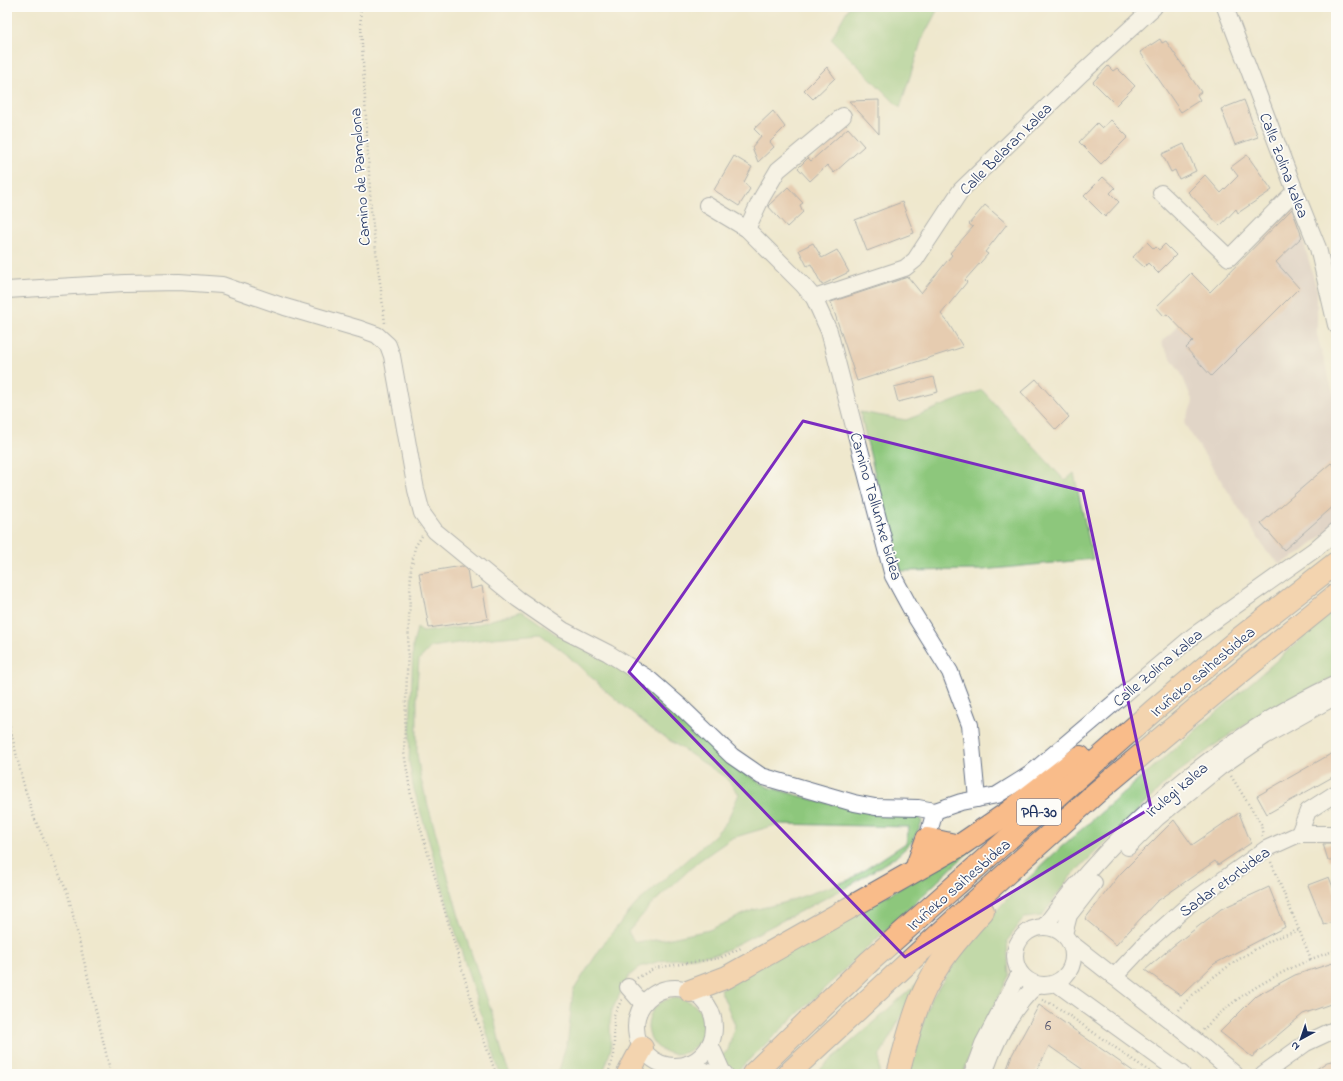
<svg xmlns="http://www.w3.org/2000/svg" width="1343" height="1081" font-family="'Indie Flower',sans-serif">
<style>
.industrial{fill:#d1bfbf}
.green{fill:#8dc77c;stroke:#547b6d;fill-rule:evenodd}
.building{fill:#dbaa8c}
.lines{fill:none;stroke-linecap:round;stroke-linejoin:round}
.minor-casing{stroke:#657085;stroke-width:18}
.highway-casing{stroke:#657085;stroke-width:24}
.path{stroke:#657085;stroke-width:2.5;stroke-dasharray:1 3;stroke-linecap:butt}
.minor{stroke:#fff;stroke-width:16}
.highway{stroke:#f9bc8a;stroke-width:22}
.marked{fill:none;stroke:#7b2cbf;stroke-width:3;stroke-linejoin:round}
.labels{text-anchor:middle;stroke-width:3.5;stroke-linejoin:round;paint-order:stroke}
.number-label{font-size:14px;fill:#4b4e6a}
.shield{fill:#fdfcf7;stroke:#5f6c8c;stroke-width:1}
.shield-label{font-size:15px;font-weight:bold;fill:#1b2f5e}
.street-label{font-size:16px;fill:#1b2f5e;stroke:#fdfcf7}
</style>
<rect width="100%" height="100%" fill="#fdfcf7"/>
<filter id="ink" filterUnits="userSpaceOnUse"><feTurbulence type="fractalNoise" baseFrequency=".025" numOctaves="2"/><feDisplacementMap in="SourceGraphic" scale="8" xChannelSelector="R" yChannelSelector="G"/><feConvolveMatrix kernelMatrix="1 2 1 2 8 2 1 2 1" color-interpolation-filters="sRGB"/></filter>
<filter id="wash" filterUnits="userSpaceOnUse"><feTurbulence type="fractalNoise" baseFrequency=".012" numOctaves="4" result="noise"/><feDisplacementMap in="SourceGraphic" scale="16" xChannelSelector="R" yChannelSelector="G"/><feGaussianBlur stdDeviation="0.9" result="paint"/><feColorMatrix in="noise" values="0 0 0 0 0 0 0 0 0 0 0 0 0 0 0 0 0 1.4 0 .05"/><feComposite in="paint" operator="in"/></filter>
<g filter="url(#wash)">
<rect width="100%" height="100%" fill="#efe8cd"/>
<path class="industrial" d="M1294 207 1317 290V335L1336 403V525L1299 554 1280 564 1267 552 1184 423 1193 402 1181 373 1161 343Z"/>
<g class="green">
<path d="M849 7H939L922 39 900 108 831 39Z"/>
<path d="M982 390 1065 481 1074 473 1093 559 983 570 898 571 860 412 906 420Z"/>
<path d="M1336 609V676L1300 694 1254 719 1222 740 1172 777 1070 877 1042 916 1024 918 1007 941 1009 976 969 1056 963 1074H909L910 1065 930 1001 969 941 1008 898 1060 848Z"/>
<path d="M522 611 560 637 603 659 649 688 749 776 768 787 818 801 862 810 919 815 922 822 913 841 897 856 847 887 718 954 660 961 640 967 629 976 612 1010 610 1023 611 1049 603 1074H558L568 1038 573 991 587 969 606 940 636 904 715 835 727 821 739 794 725 777 652 729 606 691 565 653 540 634 493 638 431 647 419 660 417 686V753L421 780 460 920 495 1022 503 1057 510 1074H500L459 944 413 786 409 761 413 645 417 628 423 632 475 625ZM779 824 909 827 906 843 849 880 783 903 753 910 709 930 666 939 635 942 628 932 651 905 699 861 732 838Z"/>
<path d="M975 846 734 1074H702L728 1050 735 1025 720 989Z"/>
<path d="M922 979 880 1055 879 1074H815Z"/>
<circle cx="676" cy="1026" r="28"/>
</g>
<g id="blocks">
<g class="building">
<path d="M1160 39 1162 43 1166 41 1201 92 1197 95 1200 100 1181 112 1140 52Z"/>
<path d="M1108 66 1113 71 1117 68 1135 86 1116 105 1093 82Z"/>
<path d="M827 67 835 78 813 99 804 90Z"/>
<path d="M879 100V134L849 101Z"/>
<path d="M1244 100 1258 137 1235 145 1221 109Z"/>
<path d="M773 111 785 127 770 142 774 147 758 162 752 147 761 136 754 129Z"/>
<path d="M1111 120 1128 137 1101 164 1079 142 1097 123 1102 128Z"/>
<path d="M848 128 864 146 834 173 827 165 810 181 798 168 808 158 811 161Z"/>
<path d="M1184 144 1196 171 1179 179 1175 170 1171 172 1162 154Z"/>
<path d="M1247 155 1272 190 1238 213 1236 209 1220 226 1188 192 1205 175 1221 193 1238 176 1231 167Z"/>
<path d="M734 156 752 167 744 182 750 189 739 206 714 190Z"/>
<path d="M1103 177 1115 188 1110 193 1119 202 1105 217 1084 196Z"/>
<path d="M788 187 803 203 800 205 803 212 787 227 768 206Z"/>
<path d="M902 202 914 233 867 251 855 220Z"/>
<path d="M985 205 1007 224 985 252 988 254 965 280 967 282 941 314 947 321 963 347 857 381 831 302 908 277 921 293 952 255 950 253 973 227 969 224Z"/>
<path d="M1292 209 1302 237 1276 262 1299 288 1211 376 1186 348 1193 341 1167 314 1164 316 1156 307 1191 273 1210 292Z"/>
<path d="M1147 242 1154 249 1156 247 1159 250 1165 244 1176 255 1158 273 1148 263 1144 267 1133 257Z"/>
<path d="M813 243 822 258 837 250 849 272 822 285 811 264 807 266 799 250Z"/>
<path d="M934 377 938 392 898 402 894 387Z"/>
<path d="M1036 379 1069 417 1056 430 1021 392Z"/>
<path d="M1331 463 1336 468V504L1284 550 1261 523Z"/>
<path d="M462 566 467 569 470 589 482 586 488 619 429 628 419 573Z"/>
<path d="M1336 751V775L1267 814 1257 796Z"/>
<path d="M1239 813 1251 843 1218 865 1215 861 1156 902 1116 945 1085 919 1120 874 1174 820 1192 845Z"/>
<path d="M1323 844H1336V860H1328Z"/>
<path d="M1329 877 1336 895V921L1324 925 1308 885Z"/>
<path d="M1269 887 1285 927 1214 964 1181 996 1145 970 1173 946 1221 909Z"/>
<path d="M1336 962V1002L1303 1014 1252 1057 1220 1032 1256 996 1295 975Z"/>
<path d="M1039 1005 1137 1074H1089L1049 1046 1035 1074H1005L1012 1055Z"/>
<path d="M1336 1060V1074H1309L1327 1062Z"/>
</g>
</g>
</g>
<g filter="url(#ink)">
<use href="#blocks" fill-opacity="0" stroke="#657085" stroke-width="1"/>
<g class="lines">
<defs>
<g id="minor">
<path d="M1225 7 1295 191 1318 248 1336 325"/>
<path d="M1161 193 1229 258 1295 191"/>
<path d="M707 205 747 229 803 285 814 298 829 331 893 576 912 611 950 672 970 725 977 799"/>
<path d="M747 229 761 199 778 170 843 116"/>
<path d="M7 290 124 283 179 282 222 285 285 307 360 329 377 335 388 345 392 356 416 490 422 513 435 531 518 599 563 630 608 653 649 679 680 706 732 756 761 776 854 803 875 807 918 808 935 811 961 802 997 795 1029 775 1193 636 1314 550 1336 531"/>
<path d="M814 298 905 268 915 260 961 190 1082 73 1154 7"/>
<path d="M1299 834H1336"/>
<path d="M927 839 935 811"/>
<path d="M1128 847 1157 818 1220 767 1265 736 1336 696"/>
<circle cx="1044" cy="956" r="29"/>
<path d="M1044 927C1115 828 1226 734 1336 684"/>
<path d="M1064 934 1069 915 1094 883"/>
<path d="M1071 943 1195 1040 1235 1074"/>
<path d="M1114 977 1147 942 1193 901 1266 849 1299 834 1308 811 1336 793"/>
<path d="M1056 983 1182 1074"/>
<path d="M628 987 643 1004"/>
<circle cx="675" cy="1027" r="39"/>
<path d="M710 1044 722 1071 725 1074"/>
<path d="M689 1063 711 1074"/>
<path d="M972 1074 983 1044 1020 973"/>
<path d="M984 1074C995 1042 1012 1007 1037 985"/>
<path d="M1263 1074 1306 1043 1336 1029"/>
</g>
<g id="highway">
<path d="M916 869 927 839 959 846"/>
<path d="M690 991 727 977 959 846 1009 812 1080 757"/>
<path d="M628 1074 642 1048"/>
<path d="M753 1074 870 961 1154 710 1240 638 1336 563"/>
<path d="M788 1074 937 936 1097 792 1215 693 1336 595"/>
<path d="M898 1074C905 1048 911 1022 921 998 935 965 959 937 983 911"/>
</g>
</defs>
<use href="#minor" class="minor-casing"/>
<use href="#highway" class="highway-casing"/>
<g class="path">
<path d="M360 7 371 210 385 323"/>
<path d="M422 536 415 547 411 569 404 752 411 796 477 1020 496 1074"/>
<path d="M7 715 23 782 33 815 68 894 111 1074"/>
<path d="M1231 776 1261 824 1263 837"/>
<path d="M1271 862 1311 959 1336 950"/>
<path d="M637 978 655 968 720 958 741 948"/>
<path d="M1042 1000 1054 1005 1153 1074"/>
<path d="M1179 1010C1201 982 1239 958 1270 941 1279 936 1289 934 1299 930"/>
<path d="M1203 1030C1233 997 1271 977 1311 959"/>
<path d="M608 1074 614 1055V1015L622 999"/>
</g>
<use href="#minor" class="minor"/>
<use href="#highway" class="highway"/>
</g>
</g>
<path d="M0 0H1343V1081H0ZM803 421 1083 491 1151 808 905 957 629 672Z" fill="#efe8cd" fill-opacity=".55" fill-rule="evenodd"/>
<path class="marked" d="M803 421 1083 491 1151 808 905 957 629 672Z"/>
<g class="labels">
<g class="number-label">
<text x="1048" y="1030">6</text>
</g>
<rect class="shield" x="1017" y="799" width="44" height="26" rx="3"/>
<g class="shield-label">
<text x="1039" y="817">PA-30</text>
</g>
<g class="street-label">
<text transform="translate(1005 148) rotate(-45)" y="6">Calle Belaran kalea</text>
<text transform="translate(1285 165) rotate(69)" y="6">Calle Zolina kalea</text>
<text transform="translate(359 177) rotate(-94)" y="6">Camino de Pamplona</text>
<text transform="translate(877 506) rotate(74)" y="6">Camino Talluntxe bidea</text>
<text transform="translate(1157 667) rotate(-40)" y="6">Calle Zolina kalea</text>
<text transform="translate(1202 671) rotate(-40)" y="6">Iruñeko saihesbidea</text>
<text transform="translate(1176 789) rotate(-40)" y="6">Irulegi kalea</text>
<text transform="translate(1224 881) rotate(-36)" y="6">Sadar etorbidea</text>
<text transform="translate(958 884) rotate(-41)" y="6">Iruñeko saihesbidea</text>
</g>
</g>
<rect width="1343" height="1081" fill="none" stroke="#fdfcf7" stroke-width="24"/>
<g transform="translate(1301 1039) rotate(220)" stroke="#fdfcf7" stroke-width="3" paint-order="stroke">
<path d="M0-3L7 15L0 10L-7 15Z" fill="#1b2f5e"/>
<text y="-6" font-size="11" font-weight="bold" text-anchor="middle" fill="#1b2f5e">N</text>
</g>
</svg>
